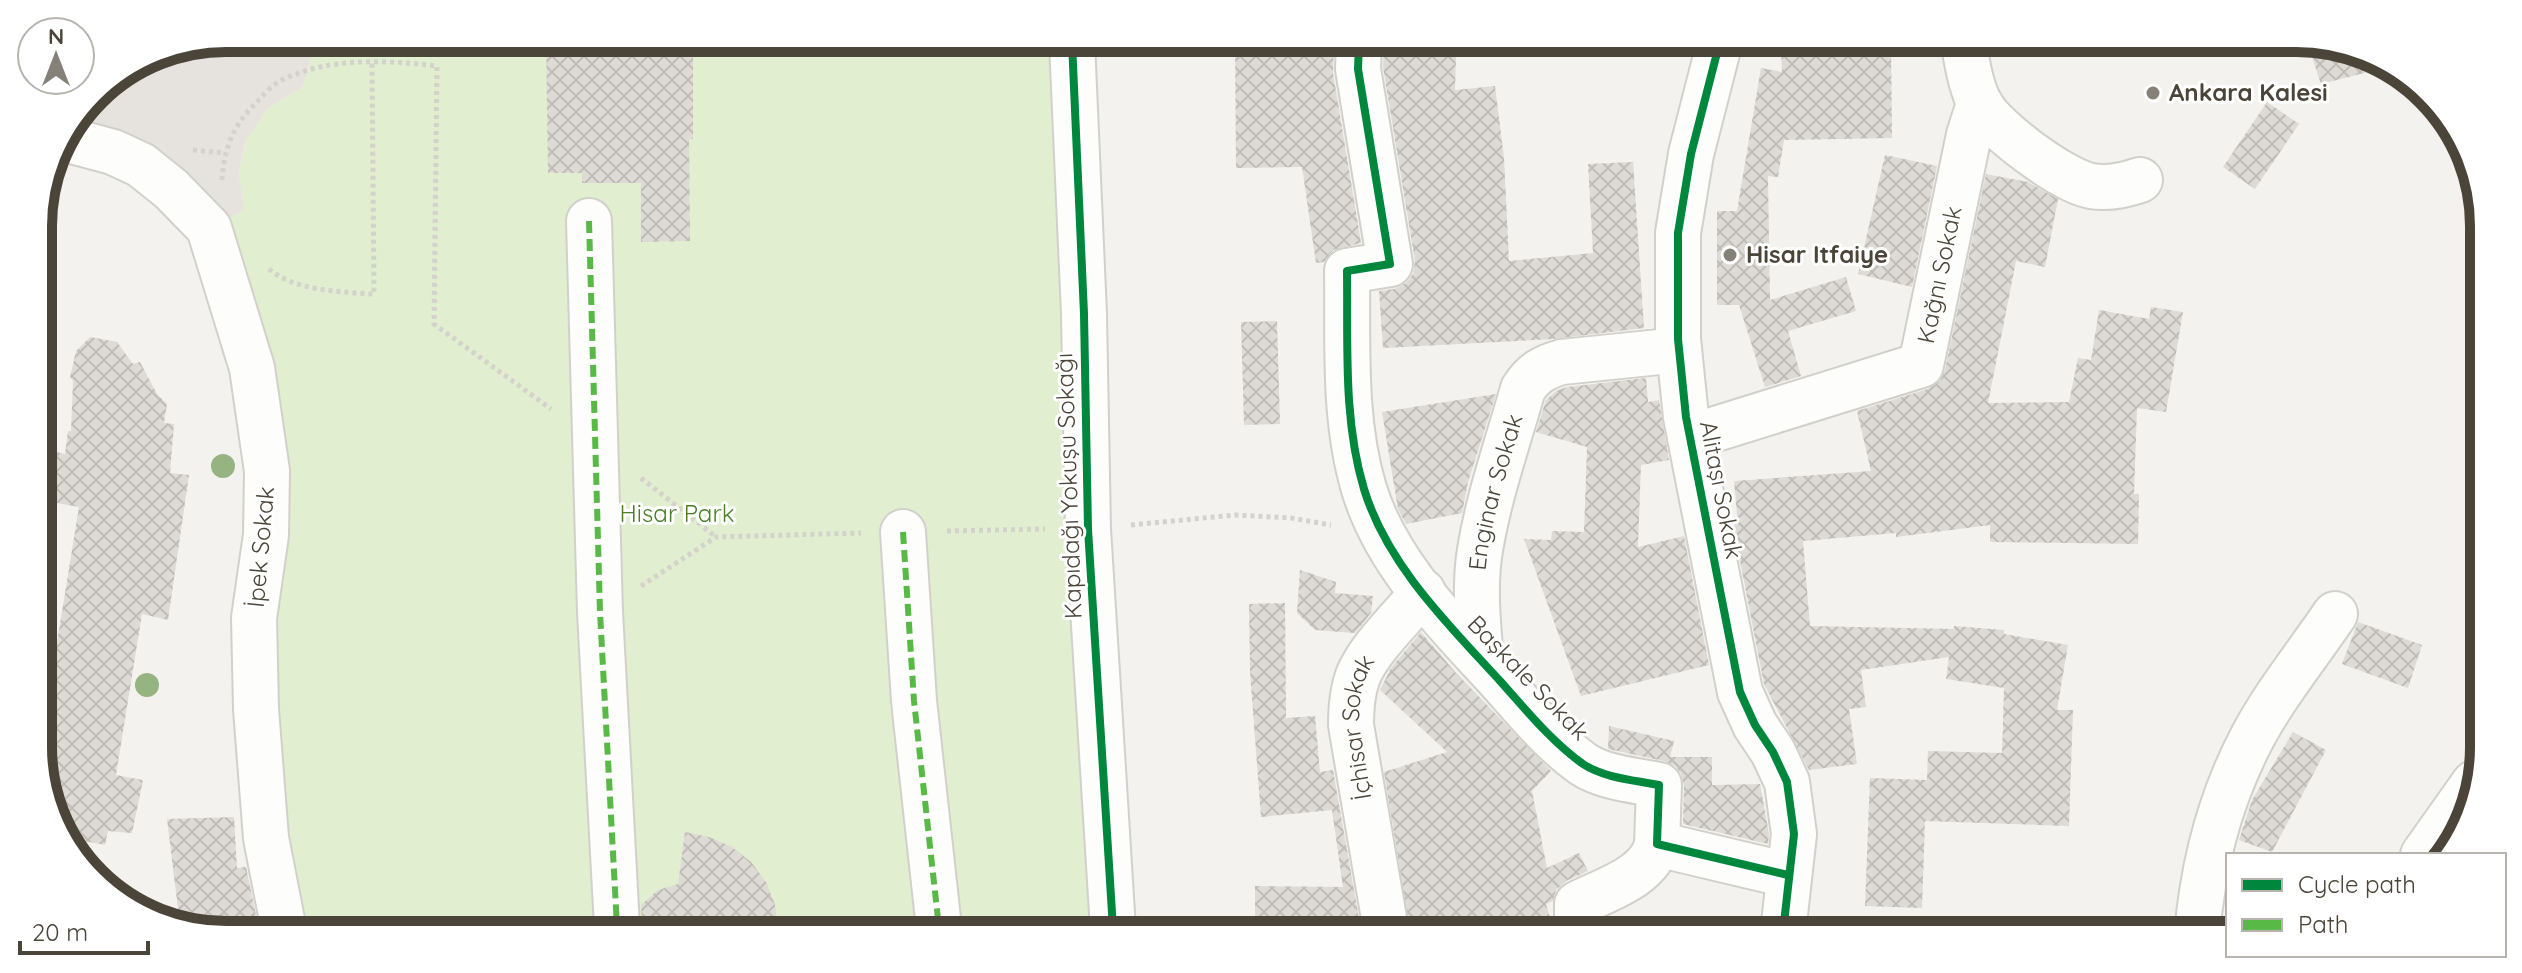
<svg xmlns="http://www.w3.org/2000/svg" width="2522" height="973" font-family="Quicksand,sans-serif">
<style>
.park{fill:#e1eecf}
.parking{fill:#e6e3df}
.building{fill:url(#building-cross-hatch)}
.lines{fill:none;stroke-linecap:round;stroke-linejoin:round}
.minor-casing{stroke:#d2d0cb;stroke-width:48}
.path{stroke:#d3d2cc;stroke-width:5;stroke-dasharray:4 4;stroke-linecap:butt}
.minor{stroke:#fdfdfc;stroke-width:44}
.quiet{stroke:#58b947;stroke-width:6;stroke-dasharray:12 6;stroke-linecap:butt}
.cycleway-casing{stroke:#fff;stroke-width:13}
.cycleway{stroke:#00873e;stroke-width:8}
.tree{fill:#96b382}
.poi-dot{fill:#868178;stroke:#fff;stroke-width:3}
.labels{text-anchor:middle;stroke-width:6;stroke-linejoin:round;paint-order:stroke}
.poi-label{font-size:24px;font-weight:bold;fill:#4b4439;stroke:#fff;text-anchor:start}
.street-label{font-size:24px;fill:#4b4439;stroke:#fff}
.park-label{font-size:24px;fill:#4a7f2a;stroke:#fff}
.rim{fill:none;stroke:#4b4439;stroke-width:10}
</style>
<defs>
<pattern id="building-cross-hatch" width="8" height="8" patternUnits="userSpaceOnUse" patternTransform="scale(2)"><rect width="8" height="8" fill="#dedbd6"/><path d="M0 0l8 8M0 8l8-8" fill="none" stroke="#c0bdb8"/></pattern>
</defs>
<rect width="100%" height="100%" fill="#f4f2ee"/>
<path class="park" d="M316 38 1072 42 1113 929 283 925 266 535 209 228 244 210 239 173 245 142 268 108 303 87Z"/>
<path class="parking" d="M226 38H316L303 87 268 108 245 142 239 173 244 210 209 228 61 138 102 85 154 52Z"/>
<g class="building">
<path d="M546 40H693V139H689L690 241 641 242V183H582V173H548Z"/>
<path d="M1235 43H1334L1333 73 1361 243 1333 250 1324 262 1316 263 1302 167 1236 168Z"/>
<path d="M1384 44H1392L1389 55 1456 57 1455 90 1495 86 1504 158 1509 261 1593 253 1588 164 1633 162 1644 328 1553 339 1383 348 1379 291 1394 289 1406 283 1413 274 1415 261 1383 67Z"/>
<path d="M1818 46H1891L1892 138 1784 140 1778 177 1768 176 1770 300 1846 277 1856 311 1788 331 1801 376 1765 387 1739 305H1717V211H1737L1761 68 1782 72 1781 49H1818Z"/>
<path d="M2309 48H2357L2384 68 2321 84Z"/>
<path d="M2267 102 2299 124 2255 189 2223 167Z"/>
<path d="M1885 155 1937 166 1912 287 1858 274Z"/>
<path d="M1986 174 2028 182 2058 199 2045 267 2016 261 1988 403 2069 402 2078 358 2091 360 2099 310 2149 319 2151 307 2183 312 2166 412 2137 408 2134 494H2139L2138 544 1990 542V525L1896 537V533L1803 541 1810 626 1954 629V626L2004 630V634L2068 645 2057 710H2073L2069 826 1925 821 1922 908 1865 906 1870 778 1927 780 1928 751 2002 753 2004 688 1946 679 1949 657 1861 670 1866 707 1849 709 1857 764 1809 770 1764 684 1733 525 1738 524 1734 481 1871 471 1857 411 1928 389 1940 381 1945 370Z"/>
<path d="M1277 321 1280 424 1244 425 1241 322Z"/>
<path d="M90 337 117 342 133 364 140 362 157 394 167 404 164 423 174 424 170 473 189 475 168 620 142 614 116 775 143 780 132 833 108 831 105 845 68 838 42 783 41 741 79 507 51 502 57 452 65 454 68 431H71L73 381 70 377 76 351Z"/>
<path d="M1646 378 1648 402 1659 400 1669 460 1641 465 1638 547 1684 536 1709 665 1581 696 1524 539 1551 540 1552 531 1584 532 1587 447 1536 432 1546 400 1556 391 1567 387Z"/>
<path d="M1496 394 1468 482 1462 513 1406 524 1398 509 1382 412Z"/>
<path d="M1300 570 1336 582 1335 593 1373 596 1371 613 1355 633 1315 630 1297 613Z"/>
<path d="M1285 603 1286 718 1315 716 1320 772 1333 770 1361 930H1255V886L1343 887 1332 810 1261 817 1250 672 1249 604Z"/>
<path d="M2358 622 2422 645 2408 688 2342 664Z"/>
<path d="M1421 632 1456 673 1551 771 1532 791 1547 868 1579 853 1588 871 1566 881 1556 890 1553 901 1546 904 1552 924 1536 931H1410L1384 772 1447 752 1380 690 1391 668Z"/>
<path d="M1609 726 1674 741 1670 757H1712V785L1760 784 1769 834 1768 844 1683 824 1684 786 1681 774 1675 766 1664 761 1608 749Z"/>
<path d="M2293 732 2326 750 2272 852 2239 840 2252 800Z"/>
<path d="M234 817 237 868 246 867 258 925H180L167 819Z"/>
<path d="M685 832 709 837 732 847 751 862 766 882 775 905 778 928 642 927 641 905 658 890 678 884Z"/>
</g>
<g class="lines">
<defs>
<g id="minor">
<path d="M1072 42 1084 314 1088 529 1113 929"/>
<path d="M1359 43 1358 69 1390 264 1347 271C1348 344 1343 419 1364 489 1387 565 1449 625 1501 682 1526 710 1552 742 1583 764 1604 778 1634 780 1659 785L1657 844 1788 875"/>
<path d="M1719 45 1691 154 1678 233V339L1686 417 1740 692 1755 725 1773 752 1787 782 1794 834 1783 932"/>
<path d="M1964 46C1968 67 1971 88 1981 106 1996 131 2062 180 2091 186 2108 189 2123 186 2140 180"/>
<path d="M61 138 113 152 141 165 171 189 209 228 252 368 267 471 266 535 254 618 256 709 266 838 283 925"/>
<path d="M589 221 600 612 617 927"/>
<path id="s1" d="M1690 437 1921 365 1969 135 1976 113 1982 107"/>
<path d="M903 532 914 701 939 928"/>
<path id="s2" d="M1481 660C1478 624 1474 586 1480 550 1489 495 1508 442 1523 389 1533 373 1544 367 1562 362L1679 350"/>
<path d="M2423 855 2474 783"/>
<path id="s3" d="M1386 930 1351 725C1351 709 1352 692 1358 676 1370 647 1403 617 1423 592"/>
<path d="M1577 931V904C1604 890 1650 877 1657 844"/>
<path d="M2197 934C2203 864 2220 798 2253 736 2276 693 2308 654 2335 614"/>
</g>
</defs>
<use href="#minor" class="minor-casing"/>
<g class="path">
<path d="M193 150 224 153"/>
<path d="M222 180C224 149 233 125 256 103 264 95 273 83 284 79 331 57 387 60 437 66L434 324 551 409"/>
<path d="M269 269C294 291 343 292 374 294L372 62"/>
<path d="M641 478 716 537"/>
<path d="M1131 525 1235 515 1291 518 1331 525"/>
<path d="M947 531 1045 529"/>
<path d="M641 586 716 537 861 533"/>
</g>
<use href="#minor" class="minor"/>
<g class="quiet">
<path d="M589 221 600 612 617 927"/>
<path d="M903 532 914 701 939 928"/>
</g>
<defs>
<g id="cycleway">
<path d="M1072 42 1084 314 1088 529 1113 929"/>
<path d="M1359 43 1358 69 1390 264 1347 271C1348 344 1343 419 1364 489 1387 565 1449 625 1501 682 1526 710 1552 742 1583 764 1604 778 1634 780 1659 785L1657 844 1788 875"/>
<path d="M1719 45 1691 154 1678 233V339L1686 417 1740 692 1755 725 1773 752 1787 782 1794 834 1783 932"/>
</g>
</defs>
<use href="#cycleway" class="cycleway-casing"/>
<use href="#cycleway" class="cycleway"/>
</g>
<g class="tree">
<circle cx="223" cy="466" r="12"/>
<circle cx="147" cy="685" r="12"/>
</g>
<g class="poi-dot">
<circle cx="2153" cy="93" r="8"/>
<circle cx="1730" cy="255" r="8"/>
</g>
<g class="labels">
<g class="poi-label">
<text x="2169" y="101">Ankara Kalesi</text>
<text x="1746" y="263">Hisar Itfaiye</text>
</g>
<g class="street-label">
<text dy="8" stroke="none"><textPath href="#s1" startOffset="334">Kağnı Sokak</textPath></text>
<text transform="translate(1069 486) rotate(-92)" y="8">Kapıdağı Yokuşu Sokağı</text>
<text transform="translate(1721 490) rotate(79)" y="8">Alitaşı Sokak</text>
<text dy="8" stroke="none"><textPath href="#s2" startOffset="170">Enginar Sokak</textPath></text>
<text transform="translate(261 547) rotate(-85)" y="8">İpek Sokak</text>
<text transform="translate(1528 678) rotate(46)" y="8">Başkale Sokak</text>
<text dy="8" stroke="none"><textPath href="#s3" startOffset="206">İçhisar Sokak</textPath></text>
</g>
<g class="park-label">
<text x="677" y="522">Hisar Park</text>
</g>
</g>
<path d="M0 0H2522V973H0ZM226 52H2296A174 174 0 0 1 2470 226V747A174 174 0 0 1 2296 921H226A174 174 0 0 1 52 747V226A174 174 0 0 1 226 52Z" fill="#fff" fill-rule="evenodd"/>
<path class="rim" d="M226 52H2296A174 174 0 0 1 2470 226V747A174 174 0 0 1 2296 921H226A174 174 0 0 1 52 747V226A174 174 0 0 1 226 52Z"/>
<rect x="2226" y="853" width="280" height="104" fill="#ffffff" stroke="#b7b4b0" stroke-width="2"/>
<rect x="2242" y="879" width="40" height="12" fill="#00873e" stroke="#b7b4b0" stroke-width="2"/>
<text x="2298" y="893" font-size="24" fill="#4b4439">Cycle path</text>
<rect x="2242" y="919" width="40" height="12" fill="#58b947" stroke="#b7b4b0" stroke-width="2"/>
<text x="2298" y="933" font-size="24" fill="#4b4439">Path</text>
<g transform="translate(56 56)"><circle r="38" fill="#ffffff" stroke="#b7b4b0" stroke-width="2"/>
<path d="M0-6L14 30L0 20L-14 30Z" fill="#868178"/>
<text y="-12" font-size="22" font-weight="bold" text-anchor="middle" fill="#4b4439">N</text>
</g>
<path d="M20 941v12h128v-12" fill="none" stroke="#4b4439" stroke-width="4"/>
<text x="32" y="941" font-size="24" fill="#4b4439" stroke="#ffffff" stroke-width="6" paint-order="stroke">20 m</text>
</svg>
